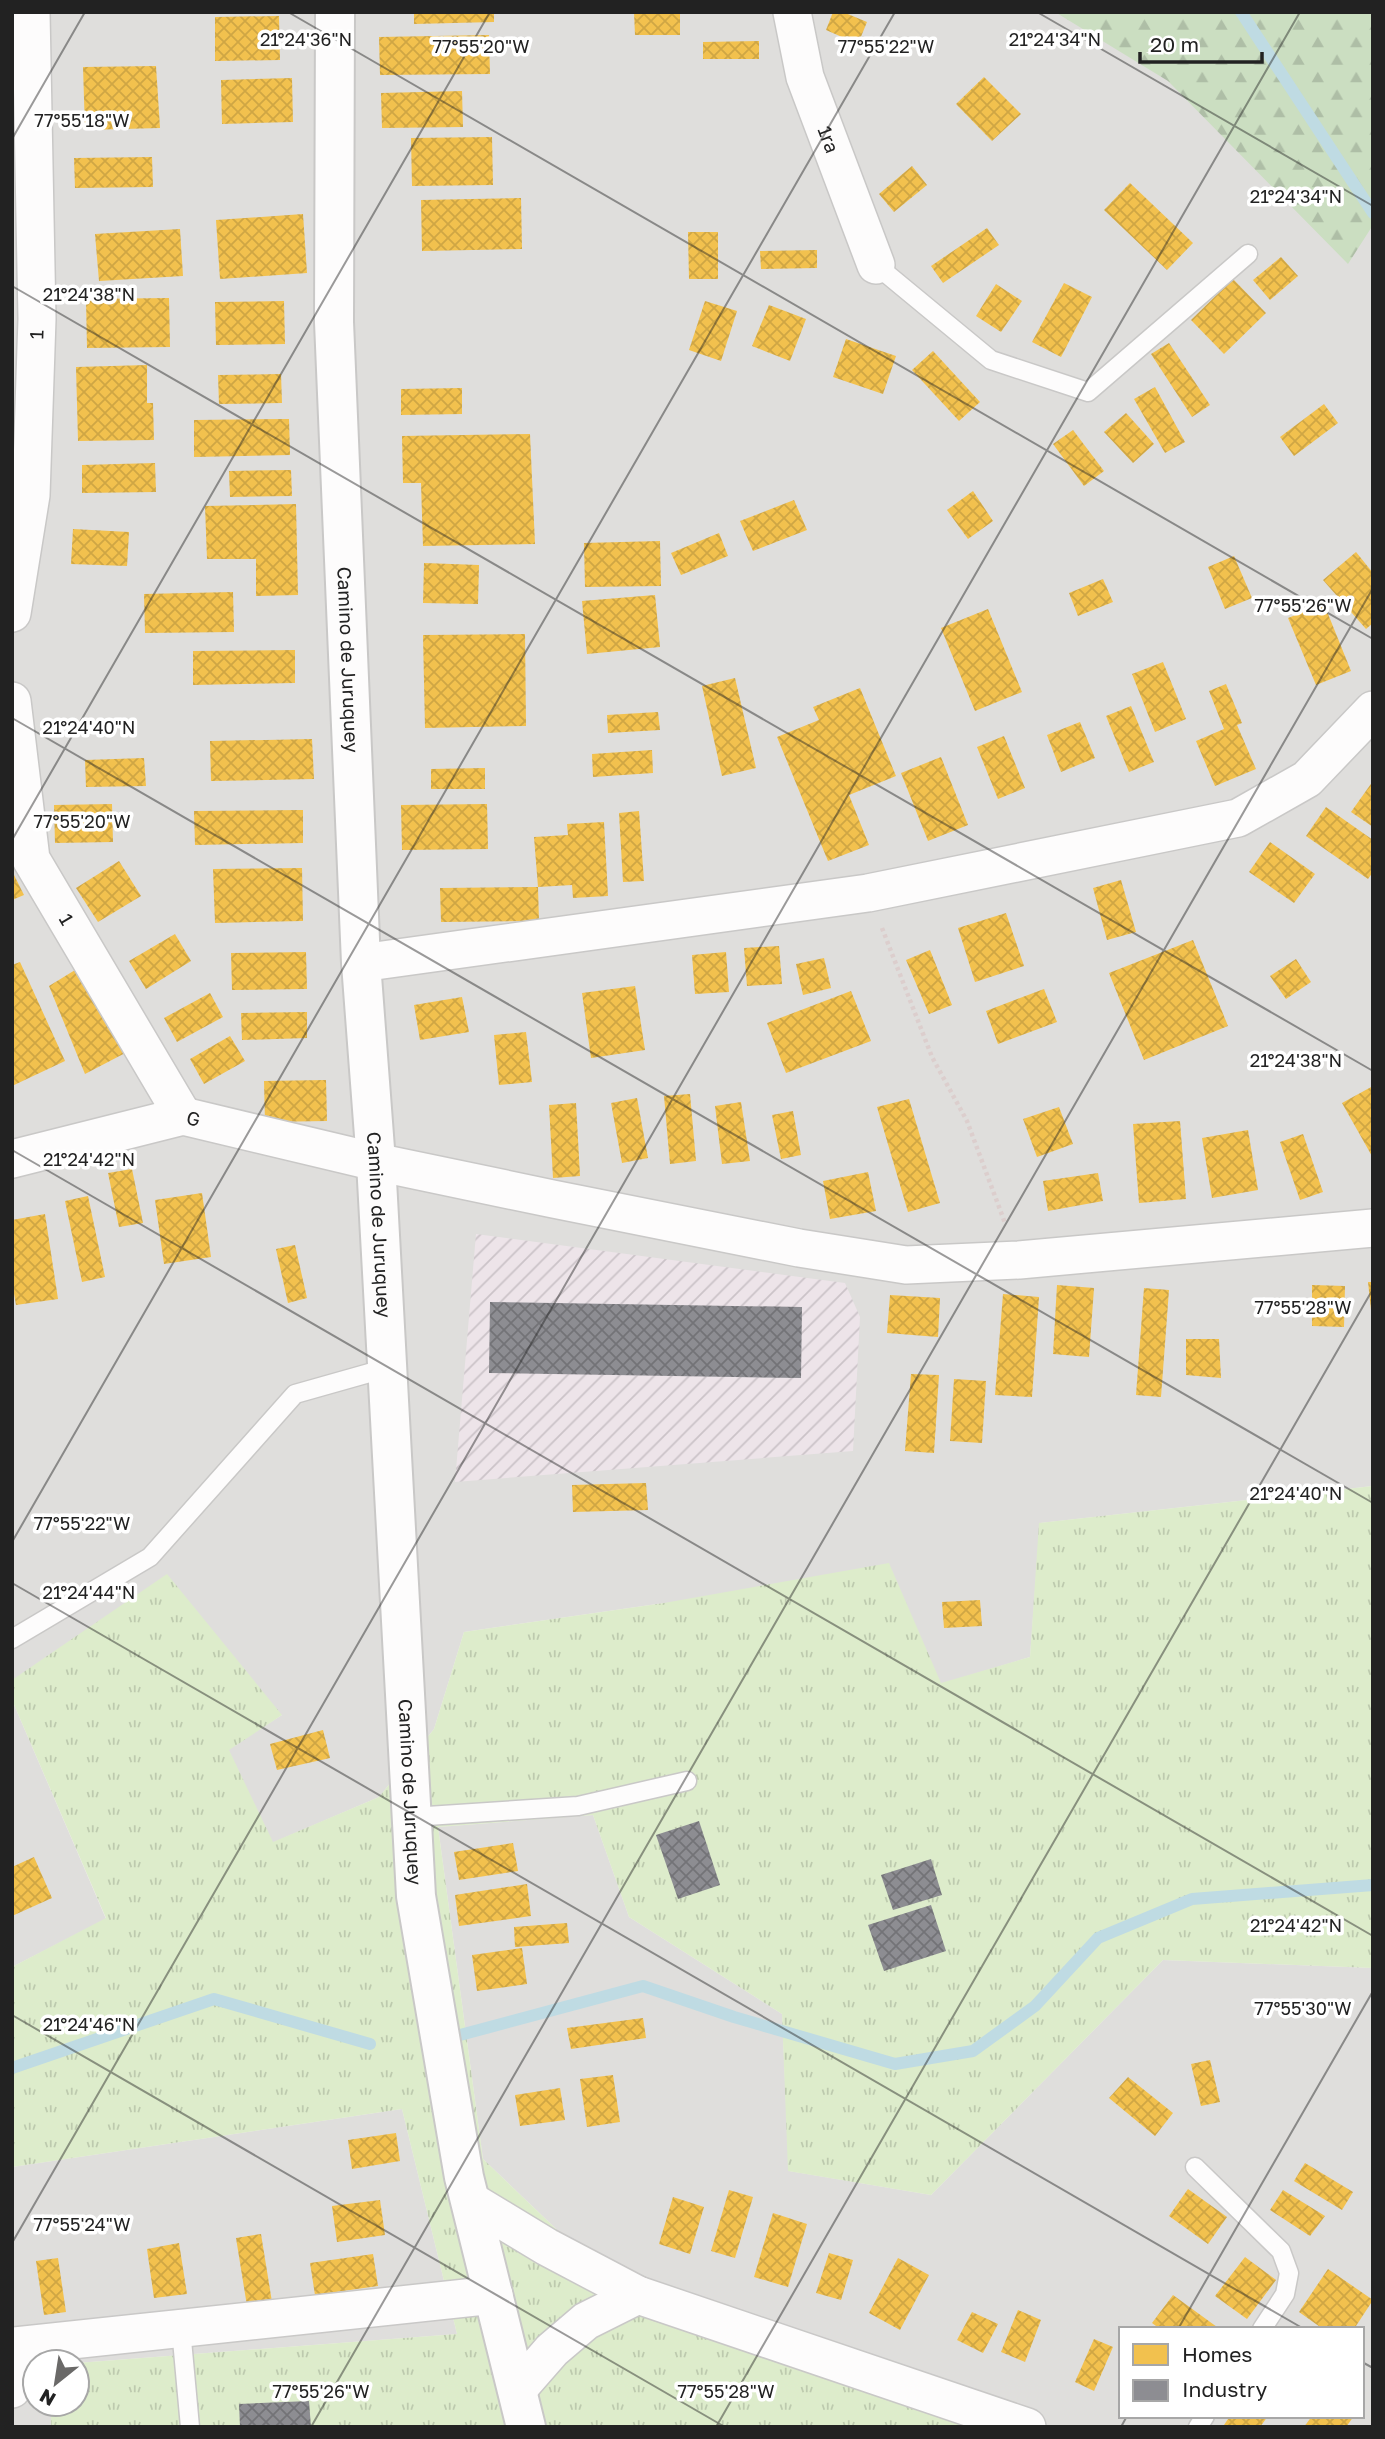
<svg xmlns="http://www.w3.org/2000/svg" width="1385" height="2439" font-family="'Golos Text',sans-serif">
<style>
.residential{fill:#dfdedc;fill-rule:evenodd}
.industrial{fill:url(#industrial-furrows)}
.grass{fill:url(#grass-tufts)}
.forest{fill:url(#forest-firs)}
.homes{fill:url(#homes-cross-hatch)}
.industry{fill:url(#industry-cross-hatch)}
.lines{fill:none;stroke-linecap:round;stroke-linejoin:round}
.stream{stroke:#bfdbe3;stroke-width:12}
.service-casing{stroke:#c9c8c7;stroke-width:21}
.minor-casing{stroke:#c9c8c7;stroke-width:40}
.tertiary-casing{stroke:#c9c8c7;stroke-width:42}
.path{stroke:#dccecd;stroke-width:4.5;stroke-dasharray:3.5 3.5;stroke-linecap:butt}
.service{stroke:#fdfcfc;stroke-width:18}
.minor{stroke:#fdfcfc;stroke-width:37}
.tertiary{stroke:#fdfcfc;stroke-width:38}
.ticks{fill:none;stroke:#222;stroke-width:2;stroke-opacity:0.45}
.labels{text-anchor:middle;stroke-width:7;stroke-linejoin:round;paint-order:stroke}
.street-label{font-size:19px;fill:#222;stroke:#fff}
.ticks-label{font-size:18px;text-anchor:middle;fill:#222;stroke:#fff;stroke-width:7;stroke-linejoin:round;paint-order:stroke}
</style>
<defs>
<pattern id="industrial-furrows" width="10" height="10" patternUnits="userSpaceOnUse" patternTransform="scale(1.75)"><rect width="10" height="10" fill="#ede4e9"/><path d="M-1 1l2-2M0 10L10 0M9 11l2-2" fill="none" stroke="#cbc3c8"/></pattern>
<pattern id="grass-tufts" width="24" height="20" patternUnits="userSpaceOnUse" patternTransform="scale(1.75)"><rect width="24" height="20" fill="#ddeccb"/><path d="M3 7l-1-3M5 7V3M7 7l1-3M15 17l-1-3M17 17v-4M19 17l1-3" fill="none" stroke="#bdcaae"/></pattern>
<pattern id="forest-firs" width="22" height="20" patternUnits="userSpaceOnUse" patternTransform="scale(1.75)"><rect width="22" height="20" fill="#cbdec1"/><path d="M5 1l3.5 6h-7zM16 11l3.5 6h-7z" fill="#aebea6"/></pattern>
<pattern id="homes-cross-hatch" width="8" height="8" patternUnits="userSpaceOnUse" patternTransform="scale(1.75)"><rect width="8" height="8" fill="#f2c14e"/><path d="M0 0l8 8M0 8l8-8" fill="none" stroke="#cfa644"/></pattern>
<pattern id="industry-cross-hatch" width="8" height="8" patternUnits="userSpaceOnUse" patternTransform="scale(1.75)"><rect width="8" height="8" fill="#8d8d92"/><path d="M0 0l8 8M0 8l8-8" fill="none" stroke="#737377"/></pattern>
</defs>
<rect width="100%" height="100%" fill="#f0eeeb"/>
<g class="residential">
<path d="M12 12H1373V1486L1040 1523 1030 1657 941 1684 664 1603 464 1632 434 1729 379 1797 272 1843 228 1749 282 1715 12 1680Z"/>
<path d="M12 1700 106 1919 12 1967Z"/>
<path d="M593 1815 629 1917 782 2014 789 2171 931 2195 1163 1960 1373 1968V2427H990L640 2309 483 2159 438 1827ZM1121 2329H1362V2416H1121Z"/>
<path d="M402 2109 457 2334 77 2363 35 2362V2404H51V2427H12V2167Z"/>
</g>
<path class="industrial" d="M476 1234 845 1283 860 1317 853 1451 455 1482Z"/>
<path class="grass" d="M1373 1486V1968L1163 1960 931 2195 788 2171 782 2014 629 1917 593 1815 438 1827 483 2159 640 2309 990 2427H51V2404H77V2363L457 2334 402 2109 12 2167V1967L106 1918 12 1700V1680L167 1574 282 1715 229 1750 273 1842 379 1797 434 1729 464 1632 664 1603 889 1563 941 1683 1030 1657 1039 1523Z"/>
<path class="forest" d="M1055 12H1373V225L1348 264 1168 81Z"/>
<g class="homes">
<path d="M414 12H494V22L414 24Z"/>
<path d="M634 12H680V35H635Z"/>
<path d="M833 12H843L867 22 858 44 826 30Z"/>
<path d="M279 16 280 60 215 61V17Z"/>
<path d="M489 35 490 74 380 75 379 37Z"/>
<path d="M759 41V59H703V42Z"/>
<path d="M156 66 160 128 85 130 83 67Z"/>
<path d="M984 77 1021 114 992 141 956 104Z"/>
<path d="M292 78 293 122 222 124 221 80Z"/>
<path d="M462 91 463 127 382 128 381 93Z"/>
<path d="M492 137 493 185 412 186 411 138Z"/>
<path d="M152 157 153 187 75 188 74 158Z"/>
<path d="M912 166 927 185 894 212 879 194Z"/>
<path d="M1130 183 1193 243 1167 270 1104 210Z"/>
<path d="M521 198 522 249 422 251 421 200Z"/>
<path d="M303 214 307 273 220 279 216 220Z"/>
<path d="M987 228 999 245 943 283 931 266Z"/>
<path d="M180 229 183 276 99 281 95 234Z"/>
<path d="M688 232H718V279H689Z"/>
<path d="M817 250V268L761 269 760 251Z"/>
<path d="M1281 257 1298 276 1270 300 1253 280Z"/>
<path d="M1233 279 1266 313 1224 354 1191 320Z"/>
<path d="M1064 283 1092 297 1061 357 1032 342Z"/>
<path d="M996 284 1022 301 1001 332 976 316Z"/>
<path d="M169 298 170 347 87 348 86 299Z"/>
<path d="M284 301 285 344 216 345 215 302Z"/>
<path d="M705 301 737 311 721 361 689 350Z"/>
<path d="M769 305 806 319 790 361 752 346Z"/>
<path d="M846 339 896 356 883 394 833 377Z"/>
<path d="M1169 343 1210 405 1192 417 1151 354Z"/>
<path d="M933 351 980 402 959 421 912 370Z"/>
<path d="M147 365V403H153L154 440 78 441 76 367Z"/>
<path d="M281 374 282 403 219 404 218 375Z"/>
<path d="M1155 387 1185 442 1165 453 1134 399Z"/>
<path d="M462 388V414L401 415V389Z"/>
<path d="M1324 404 1338 423 1294 456 1280 437Z"/>
<path d="M1126 413 1154 444 1133 463 1104 432Z"/>
<path d="M289 419 290 455 194 457V420Z"/>
<path d="M1073 430 1104 471 1084 486 1053 444Z"/>
<path d="M530 434 535 544 423 546 421 483H403L402 436Z"/>
<path d="M155 463 156 492 82 493V465Z"/>
<path d="M291 470 292 496 230 497 229 471Z"/>
<path d="M973 491 993 521 968 539 947 510Z"/>
<path d="M794 500 807 530 753 551 740 521Z"/>
<path d="M296 504 298 595 256 596V559H207L205 506Z"/>
<path d="M73 529 129 532 127 566 71 564Z"/>
<path d="M719 533 728 556 681 575 671 553Z"/>
<path d="M660 541 661 586 585 587 584 543Z"/>
<path d="M1356 552 1373 573V623L1366 629 1323 580Z"/>
<path d="M1234 556 1252 598 1225 609 1208 567Z"/>
<path d="M424 563 479 565 478 604 423 603Z"/>
<path d="M1103 579 1113 602 1078 616 1069 593Z"/>
<path d="M233 592 234 632 145 633 144 594Z"/>
<path d="M655 595 660 647 587 654 582 601Z"/>
<path d="M1324 604 1351 671 1316 685 1288 618Z"/>
<path d="M988 609 1022 692 975 711 941 628Z"/>
<path d="M525 634 526 726 425 728 423 635Z"/>
<path d="M295 650V683L193 685V651Z"/>
<path d="M1163 662 1186 719 1155 732 1132 674Z"/>
<path d="M735 678 756 768 722 776 702 686Z"/>
<path d="M1226 684 1242 723 1237 725 1256 769 1215 786 1196 741 1224 729 1209 691Z"/>
<path d="M860 688 896 776 849 795 869 845 828 861 777 737 819 720 813 707Z"/>
<path d="M1131 706 1154 762 1129 772 1106 716Z"/>
<path d="M658 712 660 730 608 733 607 715Z"/>
<path d="M1080 722 1095 758 1061 772 1047 735Z"/>
<path d="M1004 736 1025 788 998 799 977 747Z"/>
<path d="M312 739 314 779 211 781 210 741Z"/>
<path d="M652 750 653 773 593 777 592 754Z"/>
<path d="M941 757 968 825 928 841 901 773Z"/>
<path d="M144 758 146 786 86 787 85 760Z"/>
<path d="M485 768V789H431V769Z"/>
<path d="M1373 781V827L1351 812Z"/>
<path d="M112 804 113 842 55 843 54 805Z"/>
<path d="M487 804 488 849 402 850 401 805Z"/>
<path d="M1326 807 1373 840V872L1368 879 1306 836Z"/>
<path d="M303 810V843L195 845 194 811Z"/>
<path d="M639 811 644 881 623 882 619 813Z"/>
<path d="M604 822 608 896 573 898 572 885 538 887 534 837 568 835 567 824Z"/>
<path d="M1270 842 1315 874 1294 903 1249 872Z"/>
<path d="M119 861 141 896 98 922 76 888Z"/>
<path d="M302 868 303 921 215 923 213 869Z"/>
<path d="M12 871 24 895 12 900Z"/>
<path d="M1121 880 1136 932 1107 940 1093 888Z"/>
<path d="M538 887 539 921 441 922 440 888Z"/>
<path d="M1006 913 1024 966 975 982 958 928Z"/>
<path d="M175 934 191 961 146 989 129 961Z"/>
<path d="M1193 940 1228 1026 1144 1060 1109 973Z"/>
<path d="M779 946 782 984 747 986 744 948Z"/>
<path d="M930 950 952 1005 929 1014 906 960Z"/>
<path d="M306 952 307 989 232 990 231 953Z"/>
<path d="M726 952 729 992 695 994 692 955Z"/>
<path d="M824 958 831 988 803 995 796 964Z"/>
<path d="M1296 959 1311 982 1286 999 1270 976Z"/>
<path d="M20 962 65 1061 12 1086V965Z"/>
<path d="M80 967 131 1050 85 1074 49 986Z"/>
<path d="M635 986 645 1050 591 1058 582 993Z"/>
<path d="M1044 989 1057 1022 998 1044 986 1011Z"/>
<path d="M851 991 871 1041 786 1073 767 1023Z"/>
<path d="M210 993 223 1017 177 1042 164 1018Z"/>
<path d="M462 997 469 1032 420 1040 414 1005Z"/>
<path d="M307 1012V1038L242 1040 241 1013Z"/>
<path d="M526 1032 532 1082 499 1085 494 1035Z"/>
<path d="M230 1036 245 1061 204 1084 190 1059Z"/>
<path d="M326 1080 327 1121 265 1122 264 1081Z"/>
<path d="M1373 1086V1158L1342 1103Z"/>
<path d="M690 1094 696 1161 670 1164 664 1096Z"/>
<path d="M637 1098 648 1158 622 1163 611 1103Z"/>
<path d="M909 1099 940 1203 908 1212 877 1107Z"/>
<path d="M741 1102 750 1161 722 1164 715 1106Z"/>
<path d="M576 1103 580 1176 553 1178 549 1105Z"/>
<path d="M1059 1107 1073 1144 1037 1157 1023 1119Z"/>
<path d="M793 1111 801 1155 781 1159 772 1115Z"/>
<path d="M1180 1121 1186 1199 1139 1203 1133 1124Z"/>
<path d="M1248 1130 1258 1190 1212 1198 1202 1138Z"/>
<path d="M1303 1134 1323 1192 1300 1200 1280 1142Z"/>
<path d="M132 1169 143 1223 119 1227 108 1173Z"/>
<path d="M868 1172 876 1211 830 1219 823 1181Z"/>
<path d="M1098 1173 1103 1201 1048 1211 1043 1181Z"/>
<path d="M202 1193 211 1257 164 1264 155 1200Z"/>
<path d="M88 1196 105 1277 82 1282 65 1201Z"/>
<path d="M45 1214 58 1299 16 1305 12 1282V1220Z"/>
<path d="M295 1245 307 1298 288 1303 276 1249Z"/>
<path d="M1368 1282H1373V1310H1371Z"/>
<path d="M1057 1285 1094 1288 1089 1357 1053 1354Z"/>
<path d="M1312 1285 1345 1286 1344 1327 1312 1326Z"/>
<path d="M1144 1288 1169 1290 1161 1397 1136 1395Z"/>
<path d="M1003 1294 1039 1297 1032 1397 995 1395Z"/>
<path d="M890 1295 940 1298 938 1337 887 1333Z"/>
<path d="M1186 1339H1219L1221 1378 1186 1375Z"/>
<path d="M911 1374 939 1375 934 1453 905 1451Z"/>
<path d="M954 1379 986 1381 982 1443 950 1441Z"/>
<path d="M646 1483 648 1510 573 1512 572 1485Z"/>
<path d="M980 1600 982 1626 944 1628 942 1602Z"/>
<path d="M323 1730 330 1758 277 1770 270 1744Z"/>
<path d="M513 1843 518 1871 459 1880 454 1852Z"/>
<path d="M34 1857 52 1898 12 1916V1867Z"/>
<path d="M527 1884 531 1916 459 1926 455 1895Z"/>
<path d="M567 1923 569 1943 515 1947 514 1927Z"/>
<path d="M522 1948 527 1984 477 1991 472 1955Z"/>
<path d="M643 2018 646 2038 571 2049 567 2028Z"/>
<path d="M1210 2060 1220 2102 1201 2106 1191 2064Z"/>
<path d="M613 2075 620 2122 587 2127 580 2079Z"/>
<path d="M1128 2077 1173 2113 1155 2136 1109 2098Z"/>
<path d="M560 2088 565 2120 520 2126 515 2095Z"/>
<path d="M396 2133 400 2161 352 2169 348 2140Z"/>
<path d="M1305 2163 1353 2192 1342 2210 1294 2181Z"/>
<path d="M1188 2189 1227 2217 1208 2244 1169 2216Z"/>
<path d="M729 2190 753 2197 735 2258 711 2251Z"/>
<path d="M1283 2190 1325 2216 1310 2236 1270 2210Z"/>
<path d="M673 2197 704 2207 690 2254 659 2244Z"/>
<path d="M380 2200 385 2235 337 2242 332 2206Z"/>
<path d="M773 2213 807 2224 788 2287 754 2277Z"/>
<path d="M261 2234 272 2302 247 2306 236 2238Z"/>
<path d="M179 2243 187 2294 154 2298 147 2249Z"/>
<path d="M829 2253 853 2260 841 2300 816 2293Z"/>
<path d="M373 2254 378 2286 315 2295 310 2263Z"/>
<path d="M1245 2257 1276 2280 1247 2319 1215 2296Z"/>
<path d="M58 2258 66 2312 44 2315 36 2261Z"/>
<path d="M898 2258 929 2275 900 2330 869 2313Z"/>
<path d="M1328 2269 1373 2300 1354 2329H1323L1299 2312Z"/>
<path d="M1173 2295 1217 2327 1215 2329H1160L1152 2323Z"/>
<path d="M1018 2310 1041 2320 1025 2362 1001 2352Z"/>
<path d="M972 2312 998 2324 983 2353 957 2340Z"/>
<path d="M1094 2339 1113 2347 1094 2391 1075 2382Z"/>
<path d="M1230 2416H1268L1260 2427H1226L1224 2425Z"/>
<path d="M1312 2416H1354L1346 2427H1304Z"/>
</g>
<g class="industry">
<path d="M490 1302 802 1307 801 1378 489 1373Z"/>
<path d="M699 1821 720 1885 678 1899 656 1835Z"/>
<path d="M931 1859 942 1895 893 1910 881 1875Z"/>
<path d="M931 1905 946 1951 884 1971 868 1925Z"/>
<path d="M309 2401 311 2427H240L239 2404Z"/>
</g>
<g class="lines">
<g class="stream">
<path d="M1241 12 1373 213"/>
<path d="M460 2035 643 1986 734 2017 895 2064 973 2051 1035 2006 1098 1938 1192 1899 1373 1885"/>
<path d="M12 2068 214 1999 370 2044"/>
</g>
<defs>
<g id="service">
<path d="M876 265 991 360 1088 392 1248 254"/>
<path d="M12 1639 150 1557 295 1394 387 1368"/>
<path d="M412 1817 578 1806 687 1781"/>
<path d="M1195 2167 1281 2251 1289 2273 1285 2294 1262 2329"/>
<path d="M181 2329 190 2427"/>
<path d="M1198 2427 1205 2416"/>
</g>
<g id="minor">
<path id="s1" d="M792 12 805 77 876 265"/>
<path id="s2" d="M12 613 31 495 37 319 31 12"/>
<path id="s3" d="M12 701 31 859 183 1116"/>
<path d="M361 963 868 893 1238 818 1307 779 1373 710"/>
<path id="s4" d="M12 1159 183 1116 376 1162 553 1199 799 1248 906 1265 1019 1260 1373 1228"/>
<path d="M471 2201 547 2247 638 2295 1027 2427"/>
<path d="M12 2389 15 2346 494 2295"/>
<path d="M517 2390 552 2350 586 2321 638 2295"/>
</g>
<g id="tertiary">
<path id="s5" d="M335 12 334 322 361 963 376 1162 416 1896 464 2177 526 2427"/>
</g>
</defs>
<use href="#service" class="service-casing"/>
<use href="#minor" class="minor-casing"/>
<use href="#tertiary" class="tertiary-casing"/>
<path class="path" d="M882 928 932 1057 967 1121 1005 1223"/>
<use href="#service" class="service"/>
<use href="#minor" class="minor"/>
<use href="#tertiary" class="tertiary"/>
</g>
<path class="ticks" d="M288 12 1373 639M1037 12 1373 206M12 139 85 12M12 286 1373 1071M12 718 1373 1503M12 840 490 12M12 1150 1373 1936M12 1542 895 12M12 1583 1304 2329M12 2015 725 2427M12 2243 1300 12M1178 2329 1373 1991M1362 2362 1373 2368M311 2427 1373 588M716 2427 1373 1289M1121 2427 1127 2416"/>
<g class="labels">
<g class="street-label">
<text dy="7" stroke="none"><textPath href="#s1" startOffset="133">1ra</textPath></text>
<text dy="7" stroke="none"><textPath href="#s2" startOffset="280">1</textPath></text>
<text dy="7" stroke="none"><textPath href="#s5" startOffset="648">Camino de Juruquey</textPath></text>
<text dy="7" stroke="none"><textPath href="#s3" startOffset="229">1</textPath></text>
<text dy="7" stroke="none"><textPath href="#s4" startOffset="187">G</textPath></text>
<text dy="7" stroke="none"><textPath href="#s5" startOffset="1214">Camino de Juruquey</textPath></text>
<text dy="7" stroke="none"><textPath href="#s5" startOffset="1782">Camino de Juruquey</textPath></text>
</g>
</g>
<g class="ticks-label">
<text x="306" y="46">21°24'36"N</text>
<text x="1055" y="46">21°24'34"N</text>
<text x="481" y="53">77°55'20"W</text>
<text x="886" y="53">77°55'22"W</text>
<text x="82" y="127">77°55'18"W</text>
<text x="1296" y="203">21°24'34"N</text>
<text x="89" y="301">21°24'38"N</text>
<text x="1303" y="612">77°55'26"W</text>
<text x="89" y="734">21°24'40"N</text>
<text x="82" y="828">77°55'20"W</text>
<text x="1296" y="1067">21°24'38"N</text>
<text x="89" y="1166">21°24'42"N</text>
<text x="1303" y="1314">77°55'28"W</text>
<text x="1296" y="1500">21°24'40"N</text>
<text x="82" y="1530">77°55'22"W</text>
<text x="89" y="1599">21°24'44"N</text>
<text x="1296" y="1932">21°24'42"N</text>
<text x="1303" y="2015">77°55'30"W</text>
<text x="89" y="2031">21°24'46"N</text>
<text x="82" y="2231">77°55'24"W</text>
<text x="321" y="2398">77°55'26"W</text>
<text x="726" y="2398">77°55'28"W</text>
</g>
<rect width="1385" height="2439" fill="none" stroke="#222222" stroke-width="28"/>
<rect x="1119" y="2327" width="245" height="91" fill="#ffffff" stroke="#a7a7a7" stroke-width="2"/>
<rect x="1133" y="2344" width="35" height="21" fill="#f2c14e" stroke="#a7a7a7" stroke-width="2"/>
<text x="1182" y="2362" font-size="21" fill="#222222">Homes</text>
<rect x="1133" y="2380" width="35" height="21" fill="#8d8d92" stroke="#a7a7a7" stroke-width="2"/>
<text x="1182" y="2397" font-size="21" fill="#222222">Industry</text>
<g transform="translate(56 2383) rotate(210)"><circle r="33" fill="#ffffff" stroke="#a7a7a7" stroke-width="2"/>
<path d="M0-5L12 26L0 18L-12 26Z" fill="#6a6968"/>
<text y="-10" font-size="19" font-weight="bold" text-anchor="middle" fill="#222222">N</text>
</g>
<path d="M1140 52v10h122v-10" fill="none" stroke="#222222" stroke-width="3.5"/>
<text x="1150" y="52" font-size="21" fill="#222222" stroke="#ffffff" stroke-width="5" paint-order="stroke">20 m</text>
</svg>
